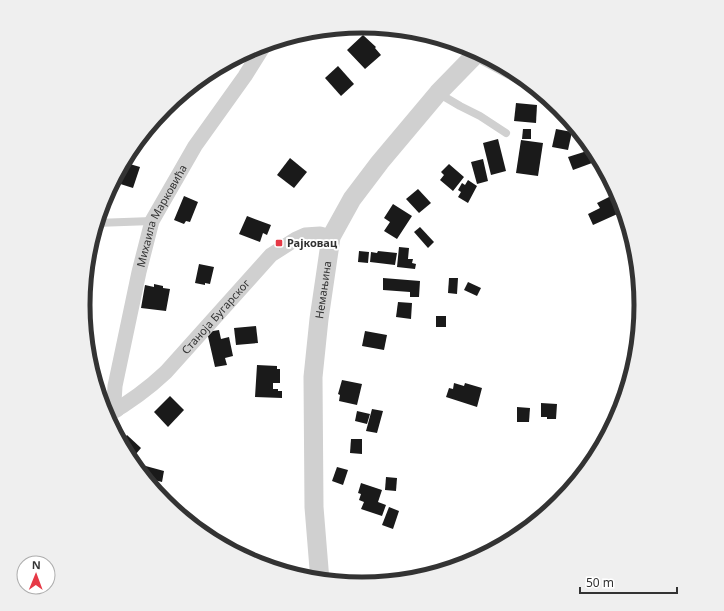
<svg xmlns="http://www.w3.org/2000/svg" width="724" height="611" font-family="'Noto Sans',sans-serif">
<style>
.building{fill:#1a1a1a}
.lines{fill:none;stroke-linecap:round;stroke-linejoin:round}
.service{stroke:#d0d0d0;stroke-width:8}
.minor{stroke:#d0d0d0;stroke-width:15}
.tertiary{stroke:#d0d0d0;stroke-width:19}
.poi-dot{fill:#e63946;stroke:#fff;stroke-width:1.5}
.labels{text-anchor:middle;stroke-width:4;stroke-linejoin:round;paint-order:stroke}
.street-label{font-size:11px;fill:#333;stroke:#fff}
.poi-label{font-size:11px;font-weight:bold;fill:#333;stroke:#fff;text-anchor:start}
.rim{fill:none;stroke:#333;stroke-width:5}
</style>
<rect width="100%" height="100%" fill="#fff"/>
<g class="building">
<path d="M363 35 376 47 375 48 381 55 365 69 347 50Z"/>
<path d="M338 66 354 84 341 96 325 78Z"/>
<path d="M516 103 537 105 536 123 514 121Z"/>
<path d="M523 129H531V139H522Z"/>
<path d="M556 129 572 132 568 150 552 147Z"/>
<path d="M498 139 506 171 491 175 483 143Z"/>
<path d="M521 140 543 143 538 176 516 173Z"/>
<path d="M587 151 592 163 573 170 568 157Z"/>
<path d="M290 158 307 172 294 188 277 175Z"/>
<path d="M483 159 488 181 477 184 471 162Z"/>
<path d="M123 162 140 167 133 188 114 182Z"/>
<path d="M449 164 464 177 453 191 440 180 444 175 441 172Z"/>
<path d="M468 180 477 186 468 203 458 197 461 192 458 190 462 183 465 185Z"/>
<path d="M418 189 431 203 419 213 406 199Z"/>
<path d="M617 193 624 211 593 225 588 214 600 208 597 203Z"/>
<path d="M184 196 198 202 190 222 186 221 184 224 174 220Z"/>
<path d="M393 204 412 216 397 239 384 231 390 222 384 218Z"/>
<path d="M247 216 271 225 267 235 263 233 260 242 239 234Z"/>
<path d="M420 227 434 242 428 248 414 232Z"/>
<path d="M399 247 409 248 408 259H413L412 263 416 264 415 269 397 267Z"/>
<path d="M359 251 369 252 368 263 358 262Z"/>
<path d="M378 251 397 253 395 265 370 262 371 252 377 253Z"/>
<path d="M199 264 214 267 210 284 205 283V285L195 283Z"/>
<path d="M383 278 420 281 419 297H410V292L383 290Z"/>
<path d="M449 278H458L457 294 448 293Z"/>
<path d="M468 282 481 288 477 296 464 290Z"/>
<path d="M154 284 163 286V288L170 289 166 311 141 308 145 285 154 287Z"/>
<path d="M398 302 412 303 411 319 396 317Z"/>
<path d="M86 310 91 332 85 333 83 311Z"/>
<rect x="436" y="316" width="10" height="11"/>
<path d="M256 326 258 343 236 345 234 328Z"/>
<path d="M219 330 221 339 229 337 233 356 225 358 227 365 215 367 207 332Z"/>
<path d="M365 331 387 335 384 350 362 346Z"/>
<path d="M257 365 277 366V369H280V383H273V389H278V391H282V398L255 397Z"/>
<path d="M342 380 362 384 357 405 339 401 340 395 338 394Z"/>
<path d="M454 383 464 386 465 383 482 388 477 407 446 397 449 388 453 389Z"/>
<path d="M170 396 184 410 168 427 154 412Z"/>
<path d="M541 403 557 404 556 419H547V417H541Z"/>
<path d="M517 407 530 408 529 422H517Z"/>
<path d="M372 409 383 411 377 433 366 431Z"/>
<path d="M357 411 370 414 367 424 355 421Z"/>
<path d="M127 435 141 448 130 461 120 443Z"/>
<path d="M351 439H362V454L350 453Z"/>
<path d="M131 462 164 471 162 482 143 477Z"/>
<path d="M337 467 348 470 343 485 332 481Z"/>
<path d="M386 477 397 478 396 491 385 490Z"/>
<path d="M361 483 382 490 378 502 386 505 382 516 361 509 364 502 359 500 361 494 358 493Z"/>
<path d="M389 507 399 511 393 529 382 525Z"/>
</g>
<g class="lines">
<g class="service">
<path d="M475 57 518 80 534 87"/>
<path d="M438 93 460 106 480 116 506 133"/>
<path d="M96 223 152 221"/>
</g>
<g class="minor">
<path id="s1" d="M117 410 114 402 115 386 139 272 152 221 195 146 245 76 265 44"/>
<path id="s2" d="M106 416C127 404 148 389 166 372L271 255 296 239 305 235 320 234 331 237"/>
</g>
<path class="tertiary" id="s3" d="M320 581 314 507 313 377 319 319 331 237 352 199 380 162 438 93 478 52"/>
</g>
<rect class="poi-dot" x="275" y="239" width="8" height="8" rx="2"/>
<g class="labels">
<g class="street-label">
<text dy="4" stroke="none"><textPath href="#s1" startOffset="202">Михаила Марковића</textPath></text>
<text dy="4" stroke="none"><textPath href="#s3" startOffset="292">Немањина</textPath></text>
<text dy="4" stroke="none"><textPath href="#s2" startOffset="149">Станоја Бугарског</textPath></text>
</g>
<g class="poi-label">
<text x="287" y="247">Рајковац</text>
</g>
</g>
<path d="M0 0H724V611H0ZM90 305a272 272 0 1 1 544 0a272 272 0 1 1-544 0Z" fill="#efefef" fill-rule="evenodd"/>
<path class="rim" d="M90 305a272 272 0 1 1 544 0a272 272 0 1 1-544 0Z"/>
<g transform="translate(36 575) rotate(1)"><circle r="19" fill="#ffffff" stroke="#adadad"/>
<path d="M0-3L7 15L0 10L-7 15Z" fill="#e63946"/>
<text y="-6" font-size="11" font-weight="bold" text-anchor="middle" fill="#333333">N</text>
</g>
<path d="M580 587v6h97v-6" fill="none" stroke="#333333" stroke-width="2"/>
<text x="586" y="587" font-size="12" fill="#333333" stroke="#ffffff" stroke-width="3" paint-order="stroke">50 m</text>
</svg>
